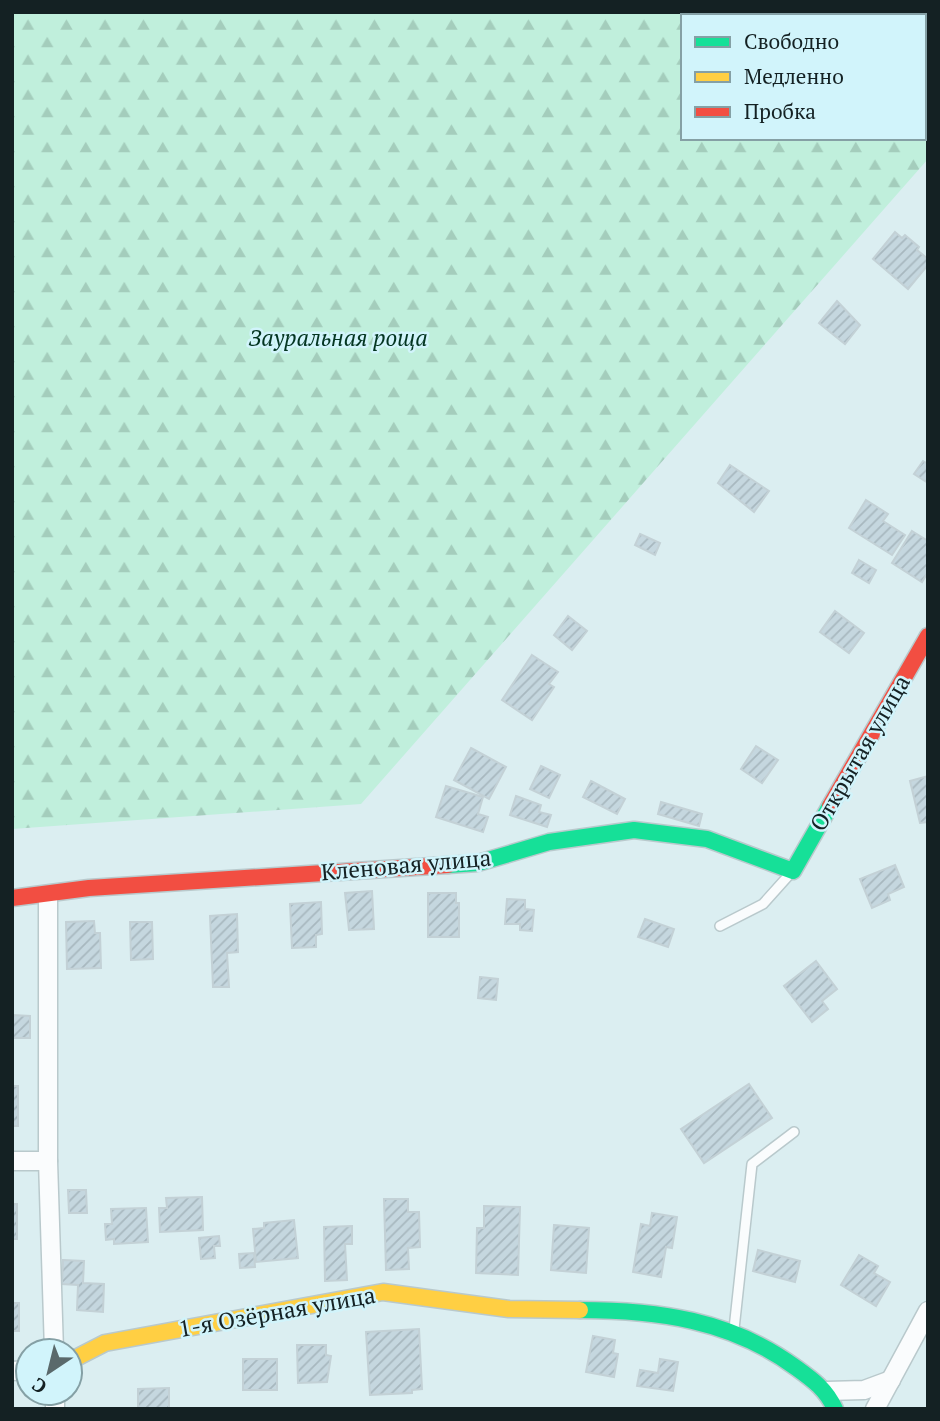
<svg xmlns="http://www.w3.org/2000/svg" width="940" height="1421" font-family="'PT Serif',serif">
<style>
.forest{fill:url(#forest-firs);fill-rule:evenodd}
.building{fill:url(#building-hatch);stroke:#c3d1d6;stroke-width:2}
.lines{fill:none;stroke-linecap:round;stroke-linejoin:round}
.lane-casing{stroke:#b9c9cc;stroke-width:12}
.street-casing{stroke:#b9c9cc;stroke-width:21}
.fast-casing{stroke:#b9c9cc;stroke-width:19}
.slow-casing{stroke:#b9c9cc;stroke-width:19}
.jam-casing{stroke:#b9c9cc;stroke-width:19}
.path{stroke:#c8cfd0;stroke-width:4.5;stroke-dasharray:5 5;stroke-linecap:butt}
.lane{stroke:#fafcfd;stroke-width:9}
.street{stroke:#fafcfd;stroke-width:18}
.fast{stroke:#16e098;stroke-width:16}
.slow{stroke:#ffcf43;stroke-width:16}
.jam{stroke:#f24e42;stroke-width:16}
.labels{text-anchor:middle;stroke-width:5;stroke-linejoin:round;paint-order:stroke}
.park-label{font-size:23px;font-style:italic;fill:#033521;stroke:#d1f4fb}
.street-label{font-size:23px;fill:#142123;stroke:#d1f4fb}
</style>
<defs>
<pattern id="forest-firs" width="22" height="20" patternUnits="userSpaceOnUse" patternTransform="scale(1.75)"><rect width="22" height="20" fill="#c0efdc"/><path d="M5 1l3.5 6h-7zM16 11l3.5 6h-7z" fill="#a4cdbc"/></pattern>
<pattern id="building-hatch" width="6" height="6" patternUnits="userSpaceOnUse" patternTransform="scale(1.75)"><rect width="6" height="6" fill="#c5d7df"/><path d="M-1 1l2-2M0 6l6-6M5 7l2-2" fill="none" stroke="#a8b8bf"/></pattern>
</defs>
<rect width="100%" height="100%" fill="#dbeef1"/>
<path class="forest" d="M12 12H928V159L361 804 12 829ZM683 16H924V138H683Z"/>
<g class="building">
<path d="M895 232 902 238 905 235 919 247 917 250 928 259V265L908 289 873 259Z"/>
<path d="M837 301 860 325 845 344 819 323Z"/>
<path d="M923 461 928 464V483L914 474Z"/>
<path d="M730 465 769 491 754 512 718 483Z"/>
<path d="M866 500 888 514 883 521 905 535 892 555 849 528Z"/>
<path d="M912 531 928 541V572L922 582 892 563Z"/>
<path d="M640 534 660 543 655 555 635 545Z"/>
<path d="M859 560 876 570 869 583 852 573Z"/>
<path d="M835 611 864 633 849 653 820 632Z"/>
<path d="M568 616 587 631 572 650 554 635Z"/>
<path d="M532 655 558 672 549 684 554 687 532 720 502 700Z"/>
<path d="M756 746 778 760 762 783 741 769Z"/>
<path d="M471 748 506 767 489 799 454 780Z"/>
<path d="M541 766 560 775 549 798 530 789Z"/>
<path d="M928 776V822L920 823 910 781Z"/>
<path d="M591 781 625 799 617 814 583 797Z"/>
<path d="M446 786 483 797 478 814 488 817 483 832 436 817Z"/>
<path d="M516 796 541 805 539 812 551 815 547 827 510 815Z"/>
<path d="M661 802 702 814 699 826 658 814Z"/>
<path d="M895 865 904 887 888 894 890 900 872 908 860 879Z"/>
<path d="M372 891 374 929 349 930 345 893Z"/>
<path d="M428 893H456V903H459V937H428Z"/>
<path d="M507 899 525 900V909L534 910 532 931 520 930V924H505Z"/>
<path d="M321 902 322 934 316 935V947L292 948 290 904Z"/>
<path d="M237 914 238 952 227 953 229 987H213L210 916Z"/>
<path d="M645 919 674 929 668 947 638 937Z"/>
<path d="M94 921 95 933H100L101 968 67 969 66 922Z"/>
<path d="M130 922H152L153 959 131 960Z"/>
<path d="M816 961 837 989 822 1001 828 1009 812 1022 784 986Z"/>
<path d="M480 977 498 979 496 1000 478 998Z"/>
<path d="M12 1015 30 1016V1038H12Z"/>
<path d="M749 1084 772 1118 704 1163 681 1129Z"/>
<rect x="12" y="1086" width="6" height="40"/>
<path d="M68 1190H86L87 1213H69Z"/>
<path d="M202 1197 203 1230 160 1232 159 1208H167L166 1198Z"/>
<path d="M384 1199H408V1212H419L420 1247 408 1248 409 1269 386 1270Z"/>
<rect x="12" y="1204" width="5" height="35"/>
<path d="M484 1206 520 1207 518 1275 476 1273 477 1228H484Z"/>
<path d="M146 1208 148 1242 114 1244V1239L106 1240 105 1224H112L111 1209Z"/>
<path d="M652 1213 677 1217 672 1248 666 1247 661 1277 633 1272 641 1224 650 1226Z"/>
<path d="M294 1220 298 1258 256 1262 253 1229 264 1228V1223Z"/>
<path d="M554 1225 589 1228 586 1273 551 1270Z"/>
<path d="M352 1226V1244H345L347 1280 325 1281 324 1227Z"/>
<path d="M219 1236 220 1246H214L215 1258 201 1259 199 1238Z"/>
<path d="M758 1250 800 1261 795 1282 753 1271Z"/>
<path d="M254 1253 255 1267 240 1268 239 1254Z"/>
<path d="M859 1255 878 1266 874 1273 890 1282 876 1306 841 1285Z"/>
<path d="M63 1260 84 1261 83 1283 104 1284 103 1312 77 1310 78 1285 62 1284Z"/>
<rect x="12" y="1303" width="7" height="28"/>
<path d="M419 1329 422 1389 412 1390V1393L370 1395 366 1332Z"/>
<path d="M593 1336 615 1340 613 1353 618 1354 614 1377 586 1372Z"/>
<path d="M297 1345H326V1355L331 1356 327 1382 298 1383Z"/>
<rect x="243" y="1359" width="34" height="31"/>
<path d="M660 1359 678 1362 673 1391 637 1386 640 1370 658 1373Z"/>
<path d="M169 1388V1409H138V1389Z"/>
</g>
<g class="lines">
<defs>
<g id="lane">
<path d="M720 926 763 904 789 875"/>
<path d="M734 1329 752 1164 794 1132"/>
</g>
<g id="street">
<path d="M48 895V1161L54 1351"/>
<path d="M12 1161H48"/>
<path d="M12 1371 28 1370"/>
<path d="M827 1391 864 1390 891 1380"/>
<path d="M55 1393V1409"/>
<path d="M875 1409 928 1311"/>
</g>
<g id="fast">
<path d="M448 865 478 863 549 842 634 830 707 839 793 871 830 806"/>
<path d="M580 1310C657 1310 731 1320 795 1367 813 1380 826 1389 835 1409"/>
</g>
<path id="slow" d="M70 1361 105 1343 383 1292 509 1309 580 1310"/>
<g id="jam">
<path d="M830 806 928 636"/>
<path d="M12 898 89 888 448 865"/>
</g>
</defs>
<use href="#lane" class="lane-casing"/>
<use href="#street" class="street-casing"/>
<use href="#fast" class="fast-casing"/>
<use href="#slow" class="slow-casing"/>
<use href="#jam" class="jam-casing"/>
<g class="path">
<path d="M906 12 912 16"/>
<path d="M924 24 928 26"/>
</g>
<use href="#lane" class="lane"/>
<use href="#street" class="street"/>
<use href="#fast" class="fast"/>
<use href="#slow" class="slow"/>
<use href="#jam" class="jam"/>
</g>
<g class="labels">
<g class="park-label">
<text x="338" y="346">Зауральная роща</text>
</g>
<g class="street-label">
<text transform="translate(860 753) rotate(-60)" y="8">Открытая улица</text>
<text transform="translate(406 865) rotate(-5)" y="8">Кленовая улица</text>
<text transform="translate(277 1312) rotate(-10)" y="8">1-я Озёрная улица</text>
</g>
</g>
<rect width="940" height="1421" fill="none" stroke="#142123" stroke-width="28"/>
<rect x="681" y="14" width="245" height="126" fill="#d1f4fb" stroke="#85a0a5" stroke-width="2"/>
<rect x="695" y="37" width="35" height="10" fill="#16e098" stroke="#85a0a5" stroke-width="2"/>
<text x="744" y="49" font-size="21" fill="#142123">Свободно</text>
<rect x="695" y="72" width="35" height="10" fill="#ffcf43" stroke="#85a0a5" stroke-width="2"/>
<text x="744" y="84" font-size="21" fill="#142123">Медленно</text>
<rect x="695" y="107" width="35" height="10" fill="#f24e42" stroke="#85a0a5" stroke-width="2"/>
<text x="744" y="119" font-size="21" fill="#142123">Пробка</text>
<g transform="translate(49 1372) rotate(215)"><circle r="33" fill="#d1f4fb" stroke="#85a0a5" stroke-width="2"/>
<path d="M0-5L12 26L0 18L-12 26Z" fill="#5a696b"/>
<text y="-10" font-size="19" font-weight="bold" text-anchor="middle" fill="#142123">С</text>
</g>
</svg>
